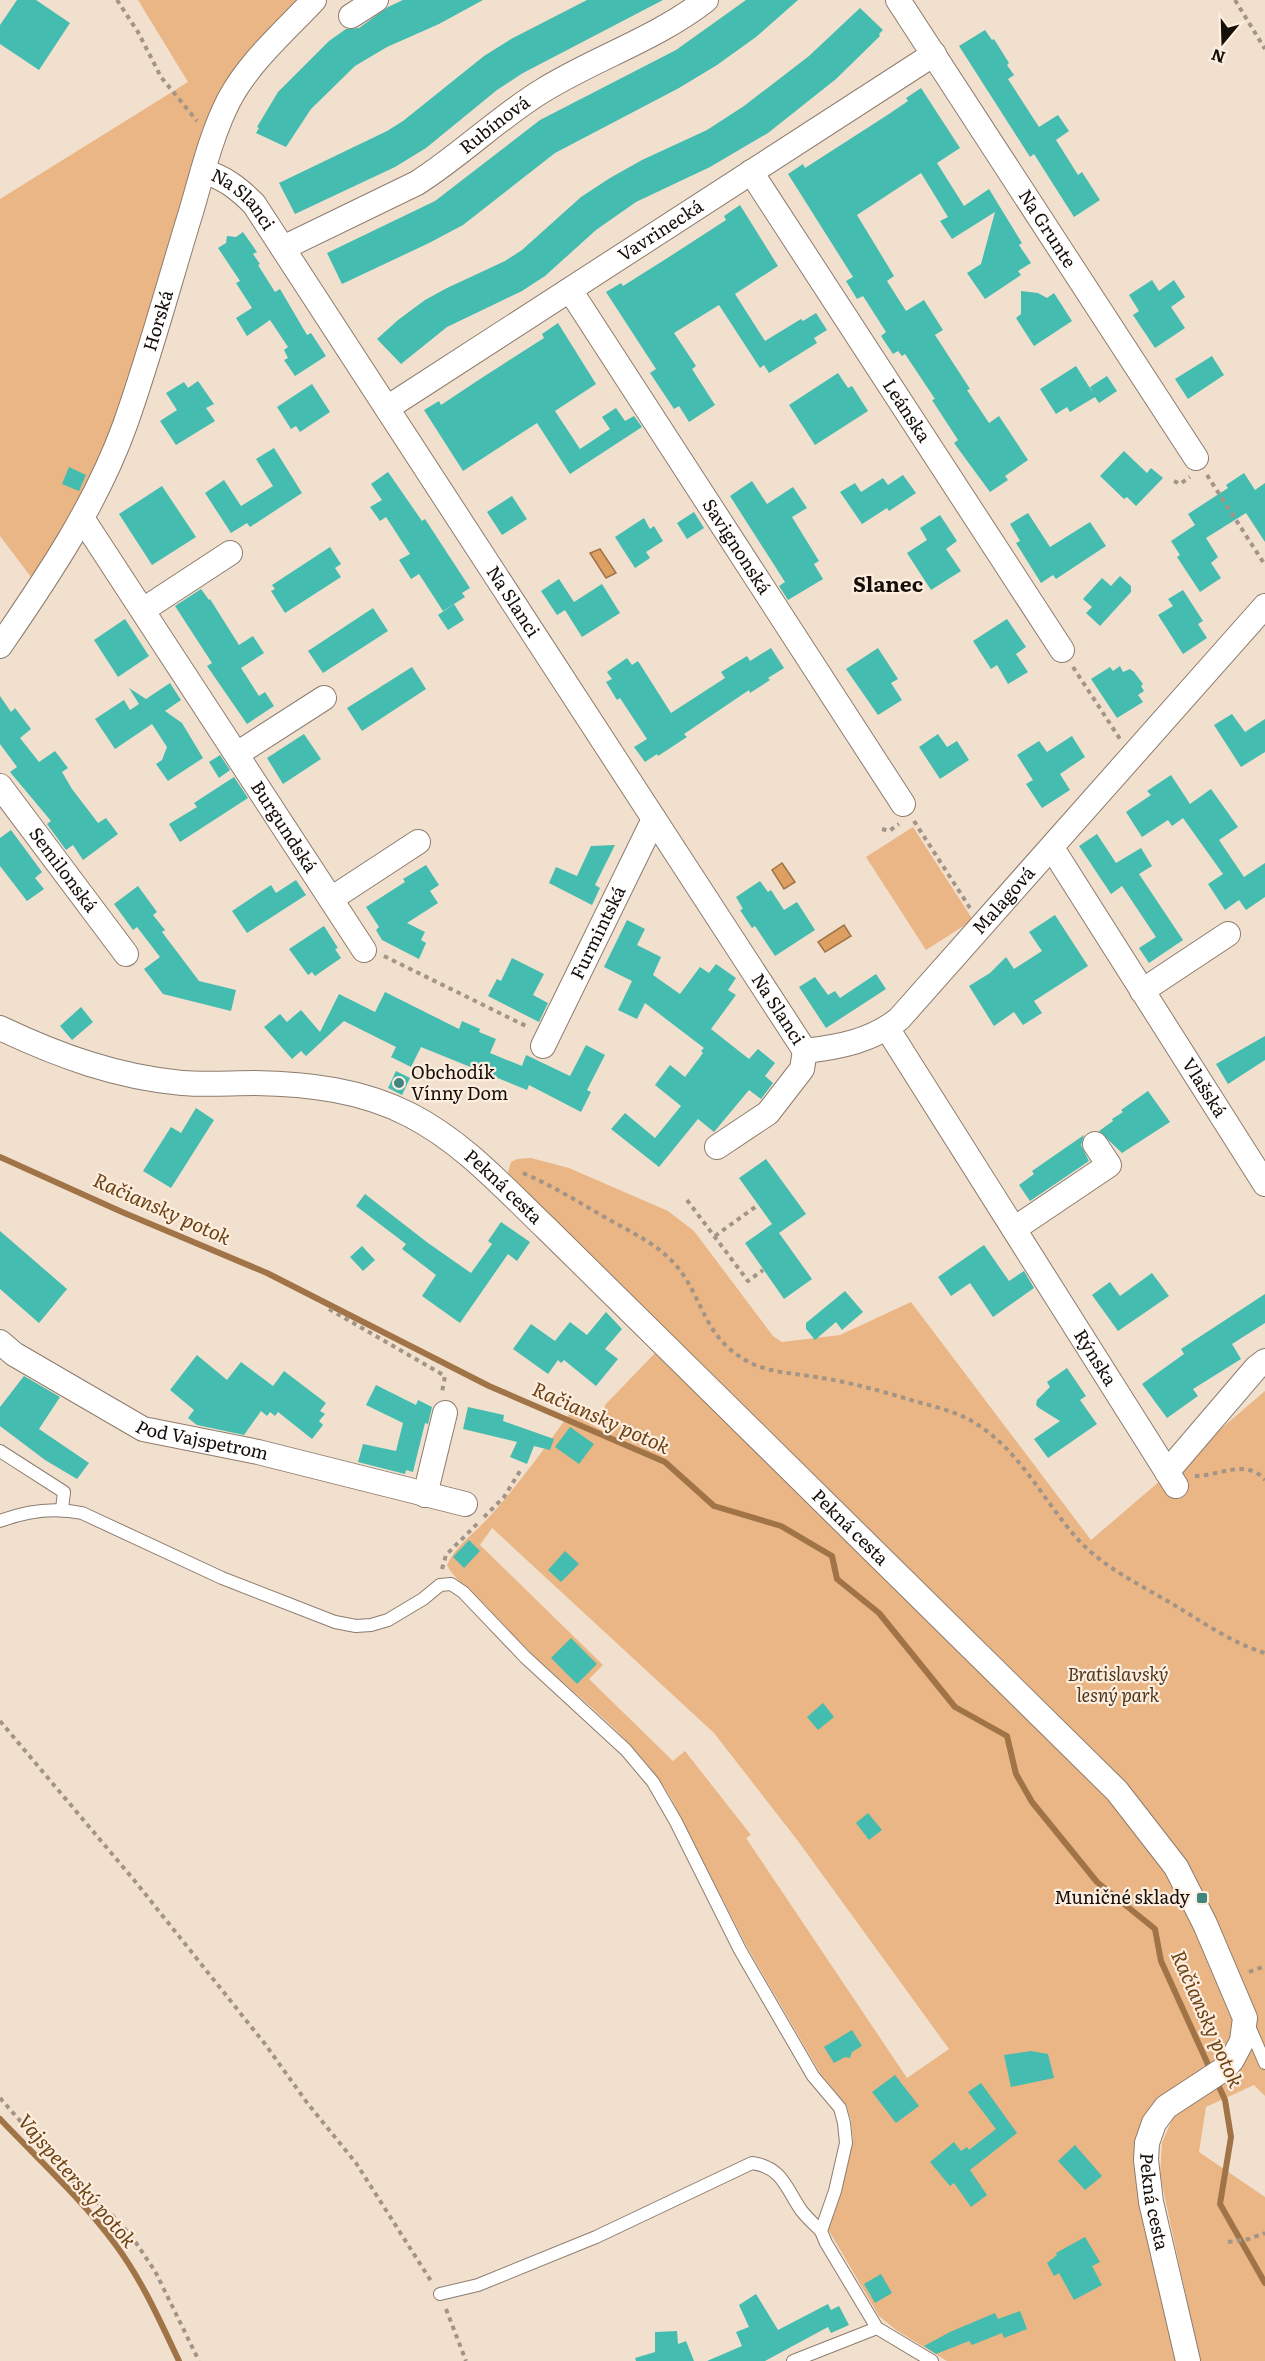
<svg xmlns="http://www.w3.org/2000/svg" width="1265" height="2361" font-family="Literata,serif">
<style>
.green{fill:#eab685;fill-rule:evenodd}
.water{fill:#dd9f62;stroke:#a17447;stroke-width:1.5}
.lines{fill:none;stroke-linecap:round;stroke-linejoin:round}
.stream{stroke:#a17447;stroke-width:6}
.building{fill:#44bcaf}
.service-casing{stroke:#8d7c6d;stroke-width:14}
.minor-casing{stroke:#8d7c6d;stroke-width:26}
.path{stroke:#a29487;stroke-width:4;stroke-dasharray:4.5 4.5;stroke-linecap:butt}
.service{stroke:#fff;stroke-width:12}
.minor{stroke:#fff;stroke-width:24}
.poi-dot{fill:#40867e;stroke:#fdeee0;stroke-width:2}
.labels{text-anchor:middle;stroke-width:4.5;stroke-linejoin:round;paint-order:stroke}
.street-label{font-size:18px;fill:#150f09;stroke:#fdeee0}
.poi-label{font-size:18px;fill:#150f09;stroke:#fdeee0;text-anchor:start}
.park-label{font-size:18px;font-style:italic;fill:#4f351a;stroke:#fdeee0}
.water-label{font-size:20px;font-style:italic;fill:#6c4214;stroke:#fdeee0}
.quarter-label{font-size:21px;font-weight:bold;fill:#150f09;stroke:#fdeee0}
</style>
<rect width="100%" height="100%" fill="#f2e0cf"/>
<g class="green">
<path d="M138 0H304L257 50 104 453 58 539 31 577 0 536V199L188 82Z"/>
<path d="M913 827 973 920 926 950 866 857Z"/>
<path d="M531 1158 569 1168 668 1211 694 1231 773 1336 782 1342 840 1335 911 1302 1091 1540 1265 1391V2096L1254 2085 1206 2107 1199 2152 1265 2197V2361H1200L1199 2357 1160 2175 1162 2143 1181 2098 1186 2078 1166 2097 1135 2162 1140 2204 1176 2361H947L896 2330 879 2316 828 2229 842 2189 853 2140 851 2120 847 2106 820 2073 746 1945 671 1798C637 1740 580 1700 532 1654 515 1638 500 1621 484 1604 473 1593 452 1577 447 1565 456 1545 476 1532 490 1516 519 1484 544 1449 570 1413L604 1431 602 1423 605 1405 657 1351 513 1181 508 1172 511 1162 517 1159ZM492 1528 714 1733 798 1841 949 2049 907 2078 746 1838 751 1835 685 1751 673 1761 589 1679 603 1665 480 1545Z"/>
</g>
<g class="water">
<path d="M600 549 616 573 606 578 590 553Z"/>
<path d="M782 863 795 882 784 889 772 870Z"/>
<path d="M844 925 851 936 825 952 818 942Z"/>
</g>
<g class="lines">
<g class="stream">
<path d="M0 1157 122 1212 267 1273 489 1386 665 1462 714 1506 781 1526 832 1556 837 1579 879 1613 955 1707 1007 1736 1016 1774 1032 1802 1097 1882 1155 1929 1161 1961 1211 2071"/>
<path d="M1216 2080 1225 2100 1231 2137 1220 2204 1265 2283"/>
<path d="M0 2119C39 2160 82 2199 115 2244 142 2280 160 2321 179 2361"/>
</g>
</g>
<g class="building">
<path d="M17 0H36L70 23 39 70 0 44V25Z"/>
<path d="M403 0H483L439 24 387 47 355 66 311 109 286 147 256 133 259 128 257 127 278 92 329 41 346 29 359 28 388 7Z"/>
<path d="M587 0H663L523 73 497 90 426 148 395 167 295 214 279 183 387 131 403 121 484 56 511 39Z"/>
<path d="M746 0H798L756 37 717 65 679 88 555 153 463 225 429 243 342 284 327 253 435 201 540 120 676 50Z"/>
<path d="M860 8 883 30 879 34 880 36 836 79 768 133 710 167 636 202 596 230 545 276 522 291 447 327 401 364 377 339 398 320 425 300 447 288 505 261 522 250 581 197 610 178 642 160 707 130 744 106 809 56Z"/>
<path d="M985 30 992 40 994 39 1009 63 1007 65 1014 75 1008 79 1039 127 1058 115 1069 131 1056 140 1078 175 1082 172 1100 200 1074 217 1034 154 1030 157 959 46Z"/>
<path d="M921 88 960 148 937 163 964 206 989 189 1022 243 1019 245 1031 263 1018 271 1021 275 985 299 967 273 981 264 995 212 952 239 940 221 948 217 921 173 857 215 894 276 887 281 906 311 924 300 943 330 935 335 970 389 967 390 989 423 999 416 1028 460 1005 476 1008 480 990 492 954 443 958 440 932 400 935 399 905 354 902 356 898 351 893 354 881 336 886 332 863 296 857 299 846 281 853 277 788 174 803 164 805 168 889 114 908 101 906 98Z"/>
<path d="M740 205 778 266 735 294 765 341 801 319 803 321 816 313 827 330 814 338 817 343 769 373 764 365 760 368 719 305 674 333 696 366 692 369 715 405 689 422 679 406 674 409 650 373 656 369 606 292 621 283 623 286 669 257 726 220 724 216Z"/>
<path d="M243 232 257 252 253 254 260 264 258 265 275 292 280 289 307 335 311 333 326 356 295 376 284 360 288 358 284 350 288 347 270 320 247 336 236 318 252 308 236 283 240 281 218 248 226 243 227 236 236 237Z"/>
<path d="M1152 280 1159 291 1174 280 1185 297 1171 307 1185 328 1155 348 1133 315 1139 311 1129 295Z"/>
<path d="M1021 291 1038 293 1047 298 1054 293 1072 321 1034 346 1016 318 1021 314Z"/>
<path d="M558 323 596 384 555 411 580 449 610 429 602 417 616 408 625 421 634 416 642 427 570 474 537 423 463 471 424 410 439 401 441 405 477 381 544 338 542 334Z"/>
<path d="M1212 356 1224 375 1188 399 1175 379Z"/>
<path d="M1076 366 1093 393 1090 387 1107 376 1117 391 1099 403 1095 397 1070 412 1067 407 1056 414 1040 389Z"/>
<path d="M838 373 848 388 852 386 868 411 815 445 789 405Z"/>
<path d="M198 381 214 404 206 408 215 421 176 445 160 421 177 410 166 393 184 382 188 388Z"/>
<path d="M312 384 330 412 300 432 296 426 291 429 277 407Z"/>
<path d="M274 448 302 493 250 527 247 523 231 533 205 493 224 480 241 506 273 486 256 459Z"/>
<path d="M1124 451 1147 473 1151 468 1163 478 1136 506 1127 497 1124 499 1100 476Z"/>
<path d="M69 467 86 475 79 491 62 484Z"/>
<path d="M388 472 422 521 425 519 470 588 462 593 465 597 443 611 419 574 411 579 399 560 410 554 386 517 380 521 370 507 382 500 371 484Z"/>
<path d="M1244 473 1255 490 1265 483V542L1246 513 1206 538 1218 557 1211 563 1221 578 1200 592 1177 557 1180 555 1171 541 1195 525 1188 514 1228 488 1226 485Z"/>
<path d="M903 475 916 493 889 511 887 508 862 524 840 492 855 483 861 492 883 478 888 485Z"/>
<path d="M752 481 767 504 793 487 807 508 792 517 819 561 814 564 823 579 788 600 779 586 785 582 730 496Z"/>
<path d="M162 486 196 537 152 565 119 514Z"/>
<path d="M512 496 527 519 502 535 487 512Z"/>
<path d="M694 512 704 528 687 539 677 523Z"/>
<path d="M1028 513 1050 547 1090 522 1106 546 1056 579 1053 575 1041 583 1016 543 1020 541 1010 524Z"/>
<path d="M940 515 957 541 946 549 961 571 931 590 907 553 927 540 920 528Z"/>
<path d="M644 518 650 529 654 526 663 541 646 552 650 558 635 568 615 537Z"/>
<path d="M330 547 341 564 335 568 341 577 285 613 271 591 275 589 272 585Z"/>
<path d="M1120 576 1131 586V592L1100 626 1086 613 1092 607 1083 599 1102 578 1111 586Z"/>
<path d="M559 579 574 602 602 584 620 613 582 637 565 610 557 615 541 591Z"/>
<path d="M201 589 209 600 210 599 239 645 253 636 264 653 241 668 259 696 265 692 274 706 247 724 207 666 212 663 175 606Z"/>
<path d="M1183 590 1203 621 1198 624 1207 638 1183 654 1158 615 1173 606 1168 599Z"/>
<path d="M454 604 464 620 448 630 438 615Z"/>
<path d="M373 608 388 631 323 673 308 651Z"/>
<path d="M125 619 149 656 118 677 94 640Z"/>
<path d="M1007 619 1026 647 1016 654 1028 672 1008 684 997 665 991 669 973 641Z"/>
<path d="M771 648 784 668 768 678 770 680 750 693 749 690 684 734 687 737 658 756 657 754 645 762 634 747 647 739 620 698 617 700 606 682 612 679 607 672 627 658 632 665 638 661 671 713 725 678 721 672 747 656 750 661Z"/>
<path d="M878 648 898 679 891 683 902 700 878 715 846 669Z"/>
<path d="M1120 666 1123 672 1130 669 1134 672 1143 684 1141 686 1144 691 1138 695 1143 702 1117 718 1091 679 1110 667 1113 671Z"/>
<path d="M412 667 426 689 362 731 347 708Z"/>
<path d="M170 683 181 700 165 711 182 723 203 758 168 781 156 764 162 760 167 747 152 724 115 749 95 719 124 700 130 710 139 704 129 688 146 699Z"/>
<path d="M0 696 11 712 15 708 31 729 20 738 39 762 55 751 68 768 62 772 72 789 98 823 106 818 118 834 83 860 73 845 66 850 47 824 51 821 10 772 17 767 0 744Z"/>
<path d="M1232 714 1245 732 1265 719V752L1241 767 1214 725Z"/>
<path d="M304 734 321 759 283 784 267 758Z"/>
<path d="M938 734 947 747 957 741 969 760 940 779 919 747Z"/>
<path d="M1072 736 1085 757 1060 774 1070 790 1042 808 1026 784 1033 780 1017 755 1039 741 1047 752Z"/>
<path d="M220 755 230 770 219 778 209 762Z"/>
<path d="M1171 775 1190 804 1211 789 1238 827 1219 840 1244 877 1265 863V897L1246 910 1239 900 1225 910 1208 884 1223 874 1183 818 1172 826 1168 820 1142 837 1126 812 1151 795 1147 791Z"/>
<path d="M234 777 248 798 180 842 169 824 197 807 194 803Z"/>
<path d="M11 830 42 872 35 878 44 889 27 901 0 866V838Z"/>
<path d="M1097 834 1116 863 1141 848 1152 866 1139 874 1183 940 1149 963 1139 948 1156 937 1122 886 1111 894 1079 846Z"/>
<path d="M615 845 595 885 600 888 592 905 549 883 556 867 577 876 591 846Z"/>
<path d="M426 865 439 885 430 891 438 903 407 923 425 932 421 940 426 943 419 959 382 940 376 930 379 927 366 907 405 882 403 879Z"/>
<path d="M296 880 306 895 247 933 232 911 271 885 276 893Z"/>
<path d="M760 881 768 892 771 890 784 910 797 902 815 930 775 956 755 926 752 928 740 910 743 909 736 897Z"/>
<path d="M138 886 157 912 153 915 165 930 162 932 199 981 236 990 231 1011 163 994 144 969 160 957 137 927 133 930 114 904Z"/>
<path d="M1055 915 1088 966 1034 1001 1042 1013 1023 1025 1014 1012 994 1026 969 986 990 973 1006 957 1014 969 1042 951 1029 932Z"/>
<path d="M627 920 645 929 637 945 661 957 653 975 680 994 700 967 709 973 716 964 736 978 728 990 736 995 711 1029 749 1059 758 1049 775 1063 765 1076 773 1083 761 1099 749 1090 714 1132 698 1119 659 1167 611 1129 625 1113 655 1138 681 1106 655 1085 670 1065 685 1077 703 1053 701 1051 704 1048 645 1003 637 1019 618 1010 632 981 604 967Z"/>
<path d="M324 926 338 948 335 949 341 958 315 976 312 972 308 975 289 949Z"/>
<path d="M512 958 544 974 533 995 548 1003 539 1022 488 996 497 979 501 981Z"/>
<path d="M876 974 886 989 826 1028 799 987 815 977 828 995 835 991 840 998Z"/>
<path d="M385 992 459 1029 462 1021 480 1029 479 1032 496 1039 490 1053 522 1066 526 1055 570 1076 586 1045 605 1055 587 1090 591 1092 581 1112 529 1085 527 1090 421 1047 411 1067 391 1057 396 1047 344 1021 306 1056 301 1051 292 1059 264 1027 280 1014 287 1022 301 1010 320 1032 339 994 375 1012Z"/>
<path d="M81 1007 93 1022 72 1040 60 1026Z"/>
<path d="M1265 1036V1060L1228 1084 1216 1064Z"/>
<path d="M396 1071 410 1078 402 1095 388 1088Z"/>
<path d="M1148 1091 1170 1122 1122 1153 1099 1131 1113 1121 1112 1119 1123 1112 1121 1110Z"/>
<path d="M196 1108 214 1120 171 1188 143 1171 171 1127 181 1133Z"/>
<path d="M1084 1135 1081 1145 1089 1161 1030 1201 1019 1185 1034 1174 1032 1171Z"/>
<path d="M766 1159 806 1214 779 1233 812 1279 784 1299 745 1243 772 1224 739 1178Z"/>
<path d="M365 1194 428 1243 471 1273 492 1244 488 1241 501 1222 530 1242 517 1261 508 1254 460 1323 422 1296 436 1275 402 1249 406 1244 356 1206Z"/>
<path d="M0 1231 67 1289 39 1323 0 1289Z"/>
<path d="M984 1245 1009 1281 1024 1271 1034 1288 993 1317 970 1283 951 1296 938 1277Z"/>
<path d="M362 1246 375 1260 363 1271 350 1257Z"/>
<path d="M1152 1273 1169 1296 1118 1331 1092 1295 1110 1282 1120 1296Z"/>
<path d="M845 1291 863 1312 842 1330 836 1322 815 1340 806 1329V1323Z"/>
<path d="M1265 1294V1323L1232 1344 1241 1359 1193 1389 1198 1396 1167 1418 1142 1384 1184 1354 1181 1349Z"/>
<path d="M606 1312 622 1329 605 1349 618 1359 596 1386 564 1360 561 1363 558 1360 548 1374 513 1349 531 1324 555 1341 570 1322 587 1335Z"/>
<path d="M197 1355 227 1380 241 1362 273 1386 284 1371 326 1403 320 1411 325 1414 319 1421 323 1425 312 1439 278 1412 275 1416 270 1412 267 1416 261 1411 244 1435 197 1425 188 1418 194 1410 170 1390Z"/>
<path d="M1067 1368 1086 1396 1080 1400 1097 1424 1048 1458 1034 1439 1060 1421 1039 1408 1036 1405 1037 1400 1050 1387 1047 1382Z"/>
<path d="M24 1376 60 1397 39 1429 89 1463 77 1479 45 1460 0 1426V1407Z"/>
<path d="M376 1385 416 1405 418 1400 432 1407 428 1424 425 1423 413 1472 406 1470 405 1474 358 1462 363 1444 396 1451 403 1423 366 1405Z"/>
<path d="M468 1407 504 1415 503 1421 554 1439 550 1450 534 1446 527 1464 510 1457 517 1442 463 1429Z"/>
<path d="M570 1427 594 1444 579 1464 555 1447Z"/>
<path d="M469 1540 480 1551 464 1568 453 1557Z"/>
<path d="M565 1551 579 1564 561 1582 548 1570Z"/>
<path d="M571 1638 597 1664 577 1684 551 1658Z"/>
<path d="M823 1703 834 1717 818 1730 807 1717Z"/>
<path d="M868 1813 882 1830 869 1840 856 1823Z"/>
<path d="M852 2030 862 2046 852 2052 850 2058 845 2057 834 2063 824 2047Z"/>
<path d="M1031 2051 1048 2054 1054 2078 1011 2087 1004 2055Z"/>
<path d="M895 2075 919 2106 896 2123 872 2092Z"/>
<path d="M981 2083 1017 2133 970 2170 987 2195 971 2207 954 2183 950 2186 930 2162 954 2142 961 2151 967 2147 969 2150 996 2129 968 2092Z"/>
<path d="M1075 2145 1102 2176 1085 2190 1058 2161Z"/>
<path d="M1085 2237 1100 2262 1092 2266 1102 2285 1074 2300 1059 2273 1054 2276 1047 2263 1057 2255 1056 2253Z"/>
<path d="M881 2274 892 2293 875 2303 864 2284Z"/>
<path d="M756 2294 778 2330 828 2304 831 2310 839 2306 849 2325 831 2333 828 2327 765 2361H707L742 2346 736 2332 749 2327 739 2305Z"/>
<path d="M1020 2311 1027 2329 1004 2338 1002 2333 972 2345 969 2341 936 2354 924 2346 950 2332 995 2313 998 2319Z"/>
<path d="M677 2331 678 2344 686 2341 694 2361H636L635 2358 655 2352V2332Z"/>
</g>
<g class="lines">
<defs>
<g id="service">
<path d="M0 1451 64 1492 62 1509"/>
<path d="M0 1521C26 1511 54 1507 82 1513L222 1578 335 1622 356 1626 371 1625 388 1620 423 1599 440 1585 451 1584 463 1592 525 1657 626 1750 653 1782 676 1822 740 1950 813 2076 840 2108 844 2123 846 2143 835 2191 821 2231 826 2243 877 2328 932 2361"/>
<path d="M1248 2024 1265 2063"/>
<path d="M440 2294 478 2285 596 2237 752 2163C782 2167 786 2188 801 2210 807 2218 815 2225 821 2231"/>
<path d="M793 2361 877 2328"/>
</g>
<g id="minor">
<path id="s1" d="M898 0 1196 458"/>
<path d="M351 16 376 0"/>
<path id="s2" d="M203 171C225 178 238 188 254 204L805 1051"/>
<path id="s3" d="M751 172 1062 650"/>
<path id="s4" d="M283 248 417 183C461 155 498 118 542 91 595 58 656 39 706 0"/>
<path id="s5" d="M570 290 903 804"/>
<path id="s6" d="M387 408 934 54"/>
<path id="s7" d="M82 518 364 950"/>
<path d="M143 610 230 553"/>
<path id="s8" d="M0 646C48 576 96 505 125 425 150 355 169 283 191 212 202 175 211 135 229 100 249 62 285 31 314 0"/>
<path d="M237 754 324 698"/>
<path id="s9" d="M0 786 126 954"/>
<path id="s10" d="M1052 848 1265 1184"/>
<path d="M331 899 418 842"/>
<path d="M1142 991 1228 934"/>
<path id="s11" d="M0 1028C59 1056 117 1077 182 1083 206 1085 231 1083 255 1083 308 1084 362 1090 410 1115 463 1142 503 1187 546 1228L1117 1791 1176 1867 1205 1924 1245 2018 1242 2041 1232 2060 1224 2069 1166 2107 1154 2123 1147 2143 1146 2160 1151 2202 1188 2361"/>
<path id="s12" d="M887 1028 1176 1486"/>
<path id="s13" d="M543 1046 654 819"/>
<path id="s14" d="M717 1147 768 1113 802 1069 805 1051C839 1047 872 1041 899 1019L1265 606"/>
<path d="M1014 1229 1109 1165 1095 1144"/>
<path id="s15" d="M0 1342 14 1354 143 1429 258 1452 465 1504"/>
<path d="M1167 1472 1256 1368 1265 1361"/>
<path d="M425 1495 445 1413"/>
</g>
</defs>
<use href="#service" class="service-casing"/>
<use href="#minor" class="minor-casing"/>
<g class="path">
<path d="M117 0 138 32 161 77 197 121"/>
<path d="M1235 0 1265 49"/>
<path d="M1207 475 1265 565"/>
<path d="M1174 481 1180 484 1190 477"/>
<path d="M1073 667 1120 739"/>
<path d="M914 821 970 908"/>
<path d="M882 829 889 831 899 824"/>
<path d="M384 956 528 1027"/>
<path d="M523 1173C553 1186 580 1203 608 1219 631 1232 655 1243 673 1262 705 1297 701 1337 749 1362 770 1373 793 1373 816 1377 849 1382 882 1391 914 1401 936 1407 959 1412 978 1425 1019 1451 1043 1499 1074 1535 1101 1567 1141 1585 1176 1606 1204 1623 1234 1644 1265 1653"/>
<path d="M687 1200 748 1281 763 1270"/>
<path d="M715 1236 758 1205"/>
<path d="M329 1309 445 1376 442 1392"/>
<path d="M1195 1476C1218 1476 1247 1458 1265 1480"/>
<path d="M484 1517 504 1497 520 1471"/>
<path d="M442 1569 446 1555 479 1522"/>
<path d="M0 1721 134 1880 265 2044 308 2104 356 2163 431 2281"/>
<path d="M1249 1972 1265 1966"/>
<path d="M0 2098 74 2182 112 2215 132 2237 155 2271 199 2361"/>
<path d="M1228 2242 1249 2239 1265 2233"/>
<path d="M446 2309 466 2361"/>
</g>
<use href="#service" class="service"/>
<use href="#minor" class="minor"/>
</g>
<g class="poi-dot">
<circle cx="399" cy="1083" r="6"/>
<rect x="1196" y="1892" width="12" height="12" rx="3"/>
</g>
<g class="labels">
<g class="street-label">
<text dy="6" stroke="none"><textPath href="#s4" startOffset="246">Rubínová</textPath></text>
<text dy="6" stroke="none"><textPath href="#s2" startOffset="50">Na Slanci</textPath></text>
<text dy="6" stroke="none"><textPath href="#s1" startOffset="273">Na Grunte</textPath></text>
<text dy="6" stroke="none"><textPath href="#s6" startOffset="326">Vavrinecká</textPath></text>
<text dy="6" stroke="none"><textPath href="#s8" startOffset="364">Horská</textPath></text>
<text dy="6" stroke="none"><textPath href="#s3" startOffset="285">Leánska</textPath></text>
<text dy="6" stroke="none"><textPath href="#s5" startOffset="306">Savignonská</textPath></text>
<text dy="6" stroke="none"><textPath href="#s2" startOffset="536">Na Slanci</textPath></text>
<text dy="6" stroke="none"><textPath href="#s7" startOffset="369">Burgundská</textPath></text>
<text dy="6" stroke="none"><textPath href="#s9" startOffset="105">Semilonská</textPath></text>
<text dy="6" stroke="none"><textPath href="#s14" startOffset="394">Malagová</textPath></text>
<text dy="6" stroke="none"><textPath href="#s13" startOffset="126">Furmintská</textPath></text>
<text dy="6" stroke="none"><textPath href="#s2" startOffset="1022">Na Slanci</textPath></text>
<text dy="6" stroke="none"><textPath href="#s10" startOffset="284">Vlašská</textPath></text>
<text dy="6" stroke="none"><textPath href="#s11" startOffset="542">Pekná cesta</textPath></text>
<text dy="6" stroke="none"><textPath href="#s12" startOffset="390">Rýnska</textPath></text>
<text dy="6" stroke="none"><textPath href="#s15" startOffset="228">Pod Vajspetrom</textPath></text>
<text dy="6" stroke="none"><textPath href="#s11" startOffset="1028">Pekná cesta</textPath></text>
<text dy="6" stroke="none"><textPath href="#s11" startOffset="1892">Pekná cesta</textPath></text>
</g>
<g class="poi-label">
<text x="411" y="1079">Obchodík<tspan x="411" dy="21">Vínny Dom</tspan></text>
<text x="1190" y="1904" text-anchor="end">Muničné sklady</text>
</g>
<g class="park-label">
<text x="1118" y="1681">Bratislavský<tspan x="1118" dy="21">lesný park</tspan></text>
</g>
<g class="water-label">
<text transform="translate(162 1209) rotate(24)" y="7">Račiansky potok</text>
<text transform="translate(601 1418) rotate(24)" y="7">Račiansky potok</text>
<text transform="translate(1207 2019) rotate(66)" y="7">Račiansky potok</text>
<text transform="translate(77 2181) rotate(49)" y="7">Vajspeterský potok</text>
</g>
<g class="quarter-label">
<text x="888" y="592">Slanec</text>
</g>
</g>
<g transform="translate(1223 42) rotate(199)" stroke="#fdeee0" stroke-width="4.5" paint-order="stroke">
<path d="M0-4.5L10 22L0 15L-10 22Z" fill="#150f09"/>
<text y="-9" font-size="16" font-weight="bold" text-anchor="middle" fill="#150f09">N</text>
</g>
</svg>
